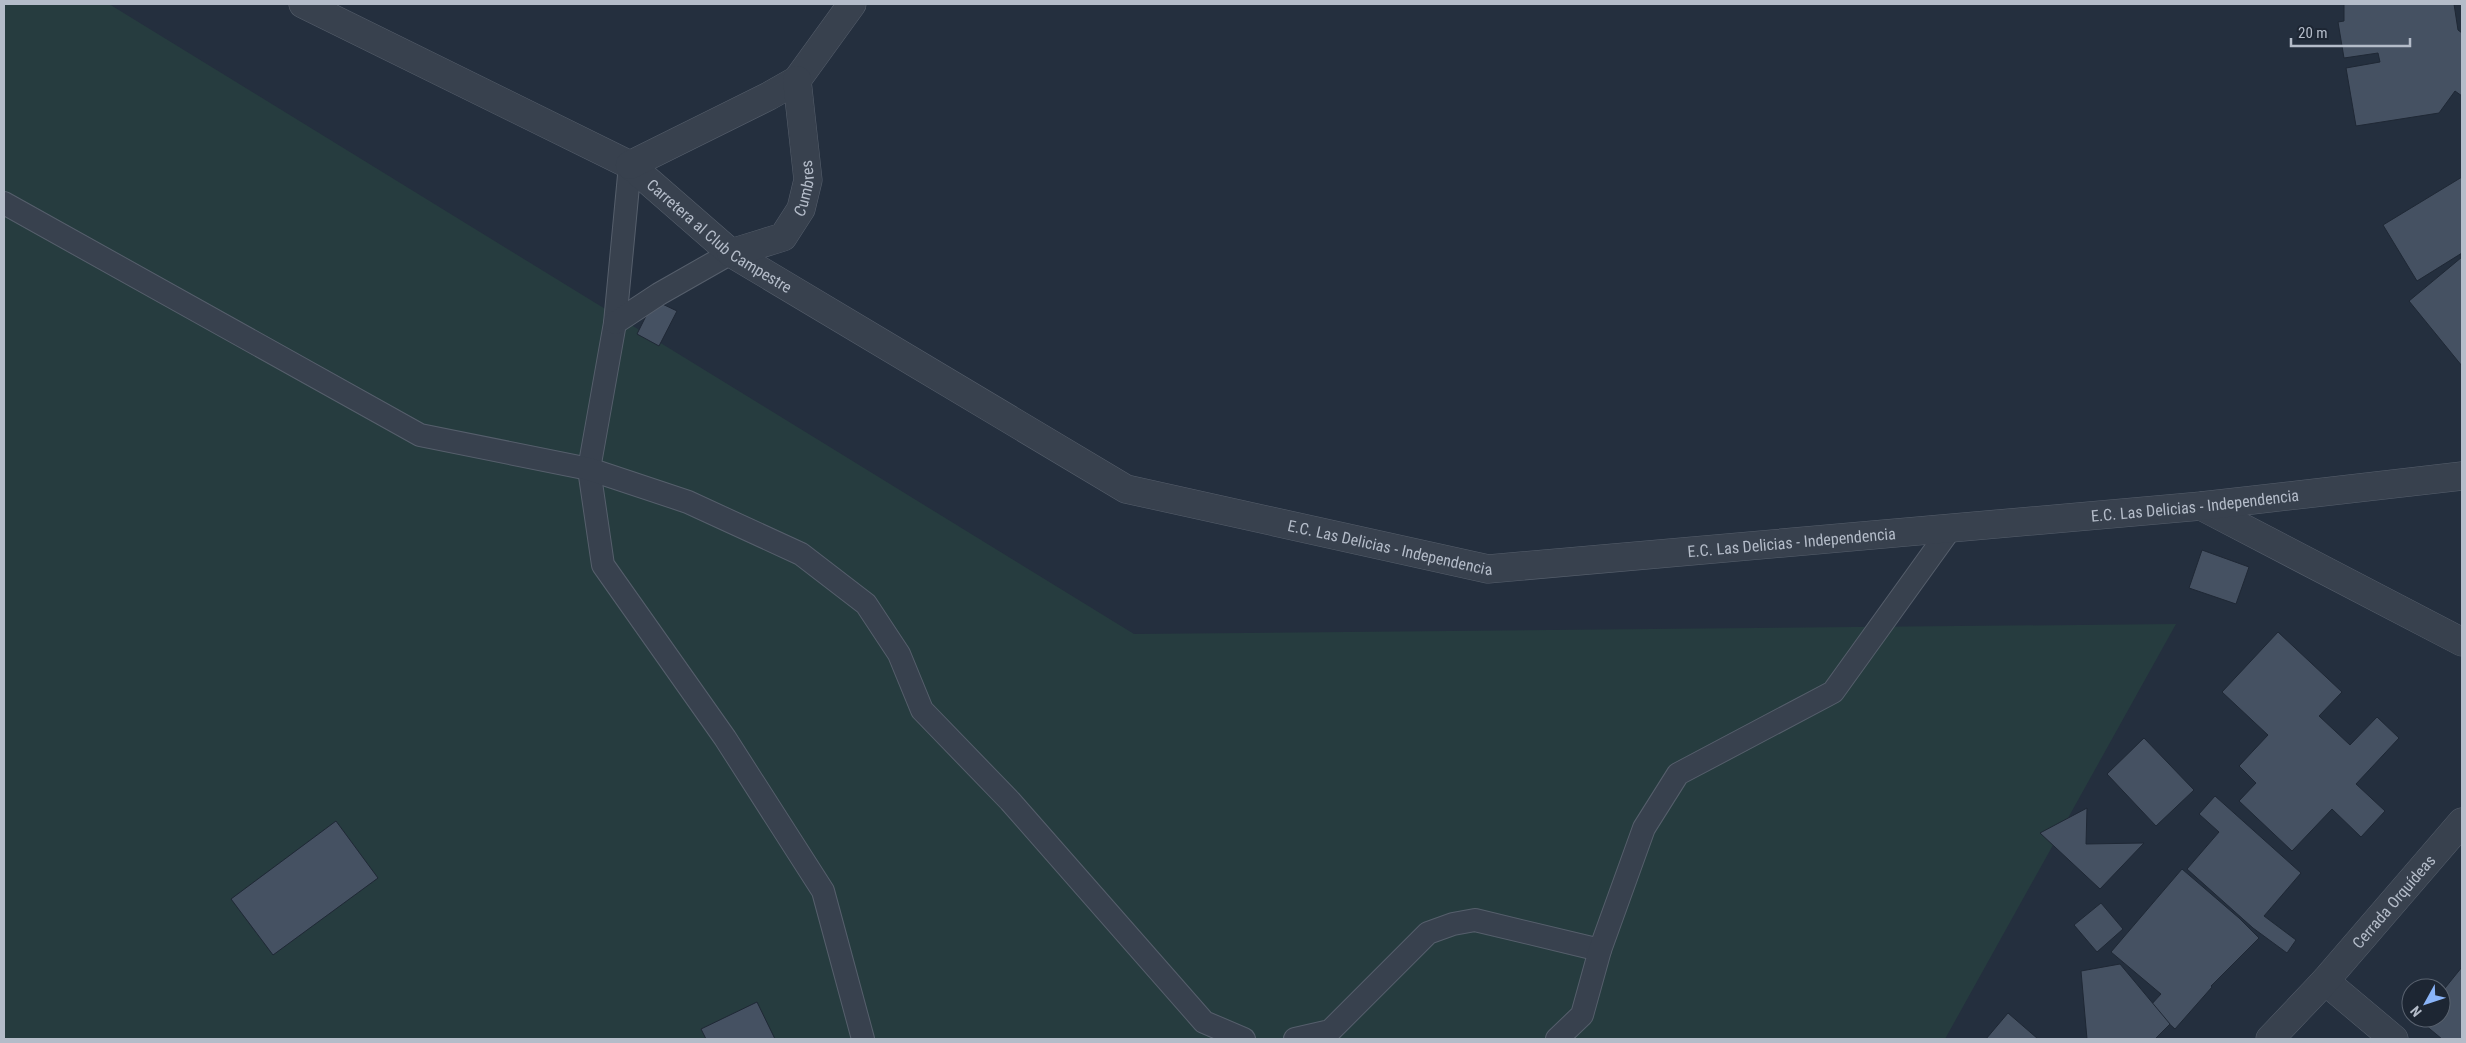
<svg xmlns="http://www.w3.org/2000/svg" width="2466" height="1043" font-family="'Roboto Condensed',sans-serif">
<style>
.green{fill:#263c3f}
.building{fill:#455162;stroke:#1f2835}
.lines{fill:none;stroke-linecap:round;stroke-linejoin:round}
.service-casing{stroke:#565f6c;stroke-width:24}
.minor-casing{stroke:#565f6c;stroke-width:29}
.tertiary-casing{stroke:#565f6c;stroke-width:29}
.service{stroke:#38414e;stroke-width:22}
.minor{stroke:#38414e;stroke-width:28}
.tertiary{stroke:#38414e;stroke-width:28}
.labels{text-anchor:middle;stroke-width:5;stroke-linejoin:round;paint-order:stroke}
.street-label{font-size:16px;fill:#b4bcc9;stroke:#1d2633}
</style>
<rect width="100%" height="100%" fill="#242f3e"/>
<path class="green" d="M4 4H109L1134 634 2176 624 1945 1039H4Z"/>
<g class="building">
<path d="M2344 4H2454L2458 30 2462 33V96L2455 91 2439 113 2356 126 2346 68 2380 62 2378 53 2344 58 2338 22 2344 21Z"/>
<path d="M2462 177V253L2417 281 2383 225Z"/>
<path d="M2462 257V366L2409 301Z"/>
<path d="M654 300 677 311 659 346 637 334Z"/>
<path d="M2202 550 2249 567 2236 604 2189 588Z"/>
<path d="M2278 632 2342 692 2319 716 2350 745 2377 717 2399 738 2356 784 2385 811 2361 837 2332 809 2292 851 2239 801 2256 783 2239 766 2268 735 2222 692Z"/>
<path d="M2144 738 2194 790 2156 826 2107 774Z"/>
<path d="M2215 796 2301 873 2264 916 2296 940 2287 953 2253 928 2187 869 2219 832 2199 814Z"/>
<path d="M2087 808 2086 844 2144 843 2100 889 2040 833Z"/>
<path d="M336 821 378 878 273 955 231 899Z"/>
<path d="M2182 869 2239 918 2259 938 2211 986 2212 987 2175 1029 2150 1006 2161 994 2111 952Z"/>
<path d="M2101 903 2123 929 2097 952 2074 925Z"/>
<path d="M2120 964 2170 1024 2155 1039H2087L2081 971Z"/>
<path d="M2462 967V1039H2442L2419 1020 2441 1018V993Z"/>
<path d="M757 1002 775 1039H706L701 1029Z"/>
<path d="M2008 1013 2038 1039H1986Z"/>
</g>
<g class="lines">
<defs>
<g id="service">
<path d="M630 165 615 323 589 469 603 565 725 738 823 891 863 1039"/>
<path d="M4 203 420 435 589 469 688 502 801 554 866 604 899 654 922 710 1010 801 1204 1022 1244 1039"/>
<path d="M615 323 659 294 731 253"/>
<path d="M1295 1039 1330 1031 1428 933 1453 924 1475 920 1600 950"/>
<path d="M1557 1039 1582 1015 1600 950 1644 828 1678 774 1833 692 1951 528"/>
</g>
<g id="minor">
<path d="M2201 506 2462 642"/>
<path d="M2325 981 2394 1039"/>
<path id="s1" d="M2270 1039 2325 981 2462 822"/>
</g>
<g id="tertiary">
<path id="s2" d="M303 4 630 165 731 253 1126 489 1488 569 2201 506 2462 476"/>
<path d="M630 165 769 96 797 80 852 4"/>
<path id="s3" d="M731 253 783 237 801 209 808 180 797 80"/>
</g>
</defs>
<use href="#service" class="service-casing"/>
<use href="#minor" class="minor-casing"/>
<use href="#tertiary" class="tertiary-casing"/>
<use href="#service" class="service"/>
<use href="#minor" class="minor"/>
<use href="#tertiary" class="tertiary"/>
</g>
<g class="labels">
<g class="street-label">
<text dy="6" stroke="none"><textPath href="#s3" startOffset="109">Cumbres</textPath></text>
<text dy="6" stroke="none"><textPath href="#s2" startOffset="479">Carretera al Club Campestre</textPath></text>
<text dy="6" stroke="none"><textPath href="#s2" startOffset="2039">E.C. Las Delicias - Independencia</textPath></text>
<text dy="6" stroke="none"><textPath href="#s2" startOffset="1634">E.C. Las Delicias - Independencia</textPath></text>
<text dy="6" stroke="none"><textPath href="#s2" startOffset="1229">E.C. Las Delicias - Independencia</textPath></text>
<text dy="6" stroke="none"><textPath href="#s1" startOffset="185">Cerrada Orquídeas</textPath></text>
</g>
</g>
<rect width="2466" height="1043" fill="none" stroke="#b4bcc9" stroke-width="10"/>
<g transform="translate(2426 1003) rotate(230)"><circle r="24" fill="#1d2633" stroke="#59626f"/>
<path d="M0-4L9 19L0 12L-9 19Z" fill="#8ab4f8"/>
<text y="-8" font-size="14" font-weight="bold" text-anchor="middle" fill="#b4bcc9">N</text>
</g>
<path d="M2291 38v8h119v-8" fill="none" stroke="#b4bcc9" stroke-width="2.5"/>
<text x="2298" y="38" font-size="15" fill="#b4bcc9" stroke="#1d2633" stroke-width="4" paint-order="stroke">20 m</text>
</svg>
